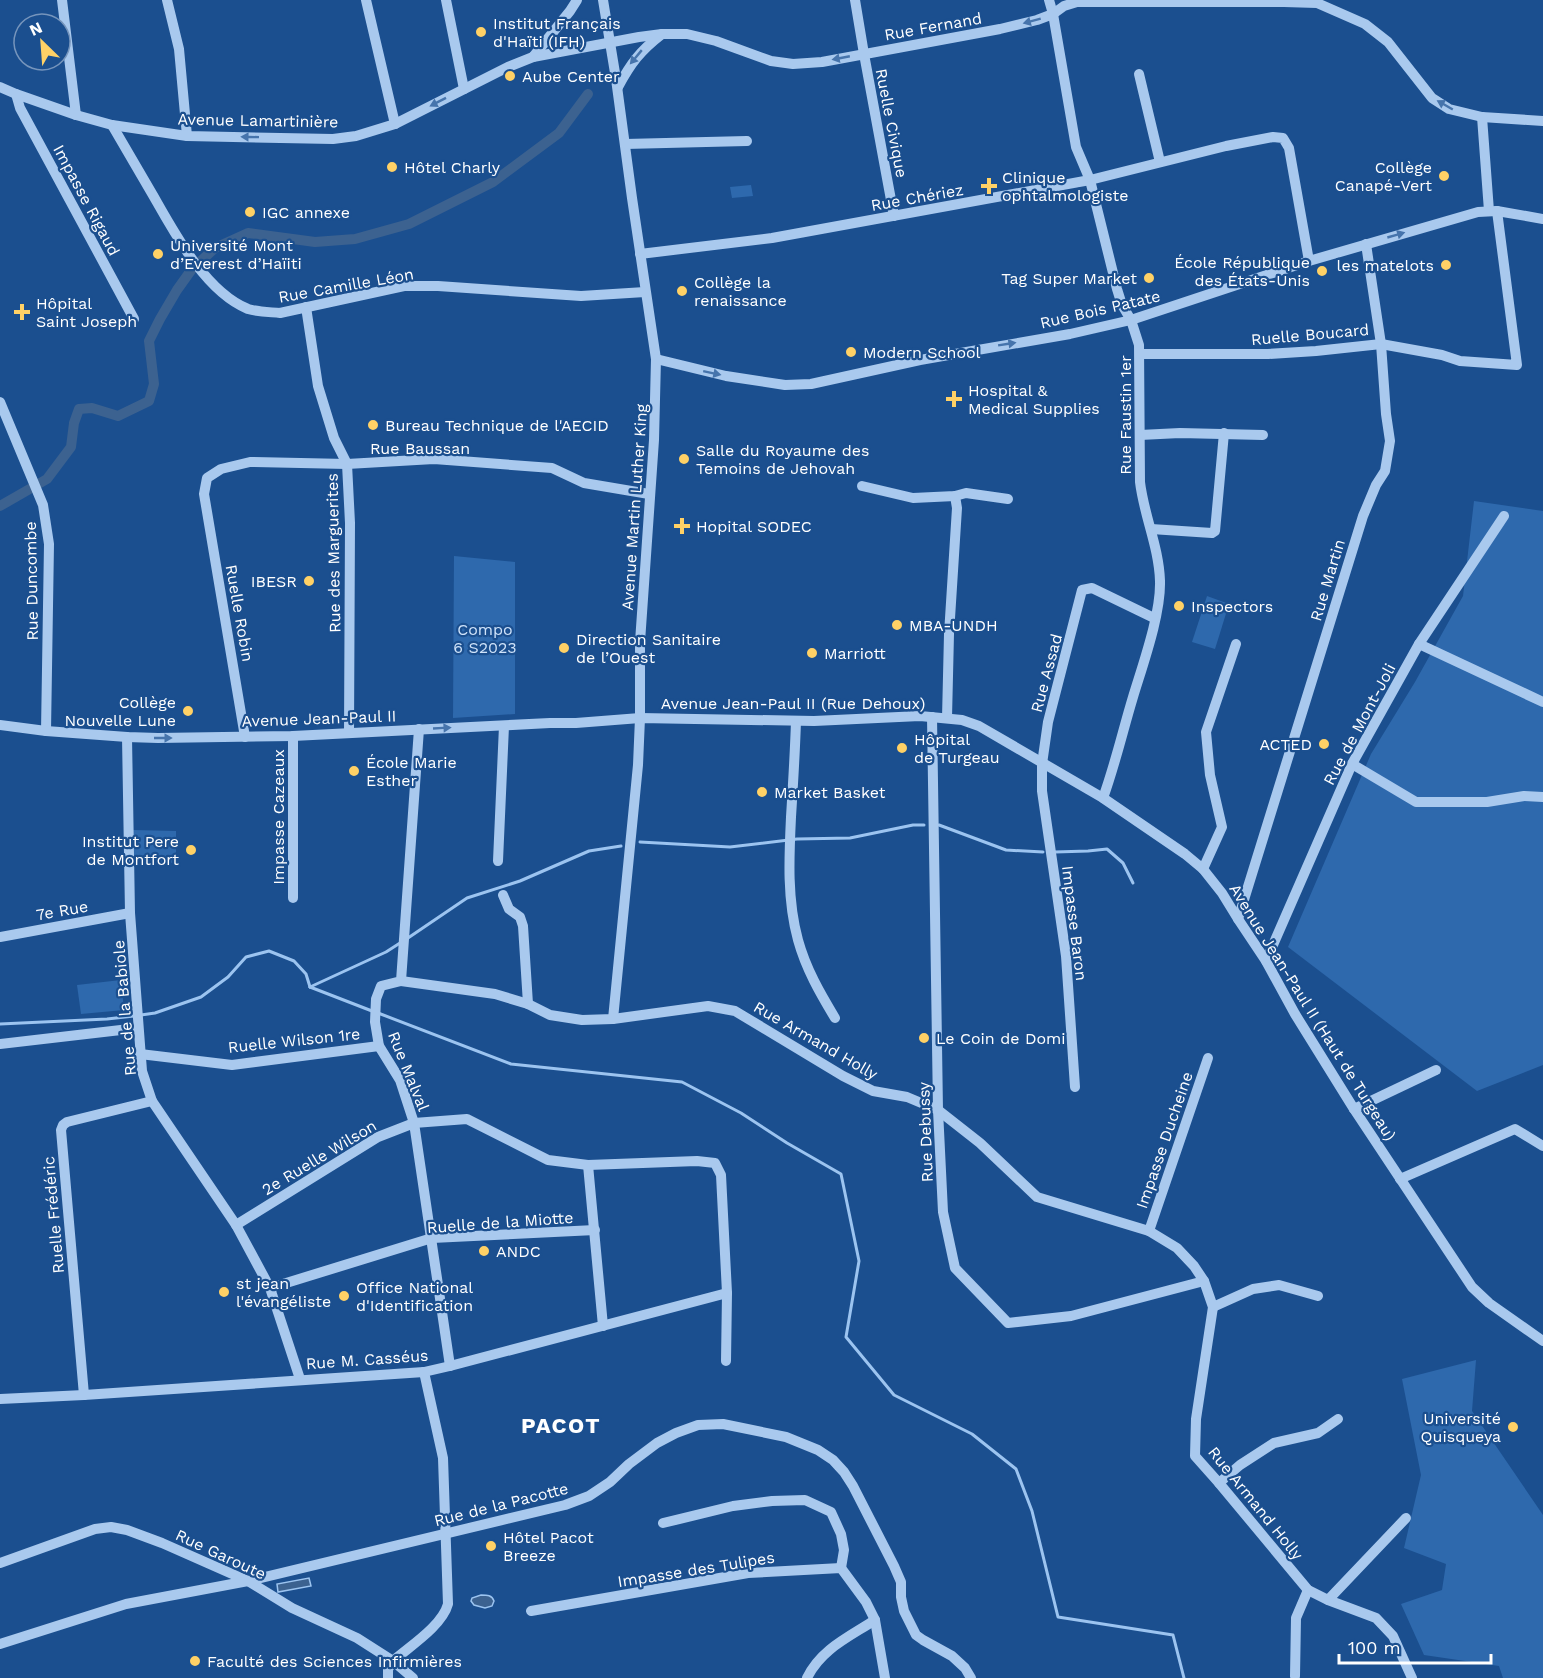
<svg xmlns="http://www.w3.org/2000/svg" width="1543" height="1678" font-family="'Work Sans',sans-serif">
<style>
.green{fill:#2e69ad}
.water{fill:#3c6290;stroke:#9cc4f0;stroke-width:1.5}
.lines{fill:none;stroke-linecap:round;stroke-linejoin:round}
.stream{stroke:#9cc4f0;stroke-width:3}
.canal{stroke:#3c6290;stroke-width:10}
.minor{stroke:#a9c9ee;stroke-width:10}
.oneway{fill:#4674ac}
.poi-dot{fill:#ffd166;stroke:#1b4f8f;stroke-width:2}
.labels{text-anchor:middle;stroke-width:4.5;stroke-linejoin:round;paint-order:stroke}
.poi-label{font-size:16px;fill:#fff;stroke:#1b4f8f;text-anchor:start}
.street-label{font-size:16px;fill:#fff;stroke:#1b4f8f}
.park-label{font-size:16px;fill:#cfe3fa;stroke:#1b4f8f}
.district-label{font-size:22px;font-weight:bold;letter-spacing:1.5px;fill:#fff;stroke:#1b4f8f}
</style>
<rect width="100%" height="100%" fill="#1b4f8f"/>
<g class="green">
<path d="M751 185 753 196 732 198 730 187Z"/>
<path d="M1474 501 1543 511V1065L1477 1091 1288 947 1371 754 1415 682 1463 596Z"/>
<path d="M454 556 515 562V714L453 718Z"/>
<path d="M1207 596 1229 604 1215 649 1192 642Z"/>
<path d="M133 830 176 831V863L134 862Z"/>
<path d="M121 980 124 1010 81 1014 77 985Z"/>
<path d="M1476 1360 1472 1411 1543 1515V1678H1503L1499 1666 1424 1655 1401 1604 1442 1590 1446 1564 1404 1548 1421 1475 1402 1379Z"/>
</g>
<g class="water">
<path d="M309 1578 311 1586 278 1592 277 1584Z"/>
<path d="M481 1595C487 1595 492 1595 494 1601L492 1606 485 1608 474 1605 471 1601 472 1598Z"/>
</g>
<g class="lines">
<g class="stream">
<path d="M939 825 1006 850 1043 852"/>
<path d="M640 842 730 847 797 839 850 838 913 825H924"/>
<path d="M1055 852 1088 851 1107 849 1123 863 1133 883"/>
<path d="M408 938 467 898 520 881 589 851 621 846"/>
<path d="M310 987 372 1011"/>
<path d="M310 987 386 952 400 943"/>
<path d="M378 1013 511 1064 682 1082 741 1113 787 1143 841 1174 859 1261 846 1337 894 1395 972 1434 1016 1469 1032 1511 1058 1617 1173 1635 1184 1678"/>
<path d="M141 1015 155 1013 201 997 228 977 246 957 269 951 294 961 306 974 310 987"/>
<path d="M0 1024 107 1019 134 1016"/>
</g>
<path class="canal" d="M0 506 47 479 71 447 74 423 79 409 92 408 118 416 149 401 154 384 149 341 160 319 177 290 192 269 215 248 248 233 315 242 355 239 409 224 493 182 559 133 588 94"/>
<g class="minor">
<path d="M62 0 76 115"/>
<path d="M167 0 179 49 187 136"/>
<path d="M366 0 395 124"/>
<path d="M446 0 464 89"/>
<path d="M603 0 616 79 632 198 656 359 654 440 640 642V718L638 765 613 1019"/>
<path d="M855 0 864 54 894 216"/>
<path d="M1049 0 1053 14 1076 147 1090 180 1117 289 1122 305 1131 320 1139 345 1140 482C1144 516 1159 547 1160 581 1161 614 1143 664 1133 697 1123 730 1115 765 1103 798"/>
<path d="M533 57 570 11 577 0"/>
<path d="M1139 74 1160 162"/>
<path d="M0 87 16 94 76 115 112 125 187 136 333 139 356 136 395 124 508 67 533 57 639 37 662 34H687L716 41 771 61 793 64 822 62 1000 29 1037 20 1053 14 1064 6 1077 2H1284L1317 3 1365 24 1388 42 1432 98 1449 109 1482 117 1543 121"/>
<path d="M618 87C631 63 640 51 662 34"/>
<path d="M16 94 20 108 134 319"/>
<path d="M1482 117 1489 211"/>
<path d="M112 125C126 149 140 173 154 197 175 234 206 292 248 309 258 312 269 312 280 313L404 286H438L581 296 645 292"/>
<path d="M625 144 747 141"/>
<path d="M640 254 772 238 1090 180 1226 146 1273 137 1283 138 1289 148 1309 261"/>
<path d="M306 307 318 386 334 438 347 464 350 523 349 733"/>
<path d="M1140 354H1268L1316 351 1381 344 1442 355 1460 361 1517 365 1497 211"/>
<path d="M656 359 726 376 785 385 811 384 920 360 1070 334 1131 320 1309 261 1478 212 1497 211 1543 219"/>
<path d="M0 402 43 505 49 544 46 731"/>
<path d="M1140 435 1180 433 1263 435"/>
<path d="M862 486 913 498 955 496 966 493 1008 499"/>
<path d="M1151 529 1212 533 1215 531 1224 433"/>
<path d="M1419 644 1543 702"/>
<path d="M932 717 938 1110 943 1212 955 1268 1008 1323 1071 1316 1204 1281"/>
<path d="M947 718 949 634 957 508 955 496"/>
<path d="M796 721C795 753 793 785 791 817 789 858 787 900 798 940 806 969 820 993 835 1018"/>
<path d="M0 725 46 731 127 737 158 738 293 736 550 723H576L640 718 814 721 920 716 962 720 979 726 1103 798 1185 854 1203 869 1222 893 1238 919 1266 961 1295 1014 1354 1109 1472 1287 1489 1303 1543 1341"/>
<path d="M419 729 401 981 381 986 376 999 375 1022 379 1046 400 1080 414 1123 450 1366"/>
<path d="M293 736V898"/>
<path d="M127 737 130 913 142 1071 152 1101 236 1225 270 1288 300 1379"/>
<path d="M245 737 204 494 207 478 221 469 250 462 347 464 434 459 552 468 584 483 649 494"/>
<path d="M1352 764 1416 802H1487L1524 796 1543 797"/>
<path d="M498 861 504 726"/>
<path d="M1203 869 1222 827 1210 775 1206 732 1236 644"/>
<path d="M503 895 509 909 520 917 523 926 528 1004"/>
<path d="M1238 919 1363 516 1376 485 1385 471 1390 441 1386 414 1381 344 1366 244"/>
<path d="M0 937 130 913"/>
<path d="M1266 961 1352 764 1419 644 1504 516"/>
<path d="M401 981 495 994 528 1004 550 1015 582 1020 613 1019 708 1006 735 1011 843 1076 873 1091 907 1097 938 1110 980 1143 1037 1197 1149 1231 1177 1248 1194 1266 1204 1281 1213 1307 1196 1419 1195 1456 1219 1483 1308 1590 1328 1600 1376 1618 1393 1636 1412 1678"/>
<path d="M0 1044 138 1028"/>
<path d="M140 1054 232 1065 379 1046"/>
<path d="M1075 1087 1066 956 1042 791V764L1048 722 1082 590 1092 588 1154 618"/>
<path d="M1354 1109 1436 1070"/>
<path d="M588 1165 603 1326"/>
<path d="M1400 1179 1515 1129 1543 1146"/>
<path d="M236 1225 378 1137 414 1123 467 1119 548 1160 588 1165 697 1161 715 1163 721 1175 727 1293 726 1361"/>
<path d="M1149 1231 1208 1058"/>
<path d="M270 1288 432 1238 595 1230"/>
<path d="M1213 1307 1253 1289 1279 1285 1318 1296"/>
<path d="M84 1395 61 1130 63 1125 67 1122 152 1101"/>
<path d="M0 1399 84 1395 424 1372 450 1366 727 1293"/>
<path d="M1219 1483 1240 1465 1274 1443 1318 1433 1338 1419"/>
<path d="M663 1523 733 1506 772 1501 805 1500 831 1512 841 1534 844 1550 841 1568"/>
<path d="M0 1563 95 1529 111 1527 127 1530 162 1543 248 1581 292 1608 357 1638 393 1661 413 1678"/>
<path d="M1328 1600 1406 1518"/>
<path d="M531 1611 748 1573 841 1568 866 1602 875 1620 885 1678"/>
<path d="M0 1644 126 1604 248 1581 565 1505 589 1496 610 1482 629 1464 657 1443 676 1433 698 1425 723 1424 786 1437 818 1450 833 1460 844 1472 853 1486 894 1566 901 1582V1597L904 1611 916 1635 923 1640 952 1656 965 1668 971 1678"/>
<path d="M1295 1676 1296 1618 1308 1590"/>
<path d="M388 1678V1669L393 1661C410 1646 442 1626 448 1604L443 1458 424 1372"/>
<path d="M807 1678C821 1649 849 1637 875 1620"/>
</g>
</g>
<defs><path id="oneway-solid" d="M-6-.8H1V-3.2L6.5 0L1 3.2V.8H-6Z" transform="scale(1.5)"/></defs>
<g class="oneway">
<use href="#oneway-solid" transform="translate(1032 21) rotate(165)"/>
<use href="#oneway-solid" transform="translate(636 57) rotate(130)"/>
<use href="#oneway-solid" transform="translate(841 58) rotate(169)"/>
<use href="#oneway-solid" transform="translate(438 102) rotate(153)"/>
<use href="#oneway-solid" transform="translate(1445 105) rotate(-150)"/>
<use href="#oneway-solid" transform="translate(250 137) rotate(-179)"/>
<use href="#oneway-solid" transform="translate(1396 235) rotate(-16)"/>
<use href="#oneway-solid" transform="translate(1007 344) rotate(-9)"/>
<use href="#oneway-solid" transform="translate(712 373) rotate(12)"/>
<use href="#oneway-solid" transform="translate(442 728) rotate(-3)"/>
<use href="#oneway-solid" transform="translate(163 738)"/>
</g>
<g class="poi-dot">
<circle cx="481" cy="32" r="6"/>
<circle cx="510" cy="76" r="6"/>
<circle cx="392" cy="167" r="6"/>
<circle cx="1444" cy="176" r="6"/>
<path d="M986 177h6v6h6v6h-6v6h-6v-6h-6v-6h6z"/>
<circle cx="250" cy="212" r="6"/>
<circle cx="158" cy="254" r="6"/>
<circle cx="1446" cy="265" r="6"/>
<circle cx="1322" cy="271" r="6"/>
<circle cx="1149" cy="278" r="6"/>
<circle cx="682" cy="291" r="6"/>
<path d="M19 303h6v6h6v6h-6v6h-6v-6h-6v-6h6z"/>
<circle cx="851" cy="352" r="6"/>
<path d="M951 390h6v6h6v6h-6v6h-6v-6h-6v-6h6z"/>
<circle cx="373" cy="425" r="6"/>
<circle cx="684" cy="459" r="6"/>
<path d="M679 517h6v6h6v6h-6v6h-6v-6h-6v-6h6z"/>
<circle cx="309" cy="581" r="6"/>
<circle cx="1179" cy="606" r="6"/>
<circle cx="897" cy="625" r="6"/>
<circle cx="564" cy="648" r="6"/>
<circle cx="812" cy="653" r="6"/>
<circle cx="188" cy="711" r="6"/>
<circle cx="1324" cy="744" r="6"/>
<circle cx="902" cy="748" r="6"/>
<circle cx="354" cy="771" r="6"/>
<circle cx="762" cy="792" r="6"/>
<circle cx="191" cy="850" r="6"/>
<circle cx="924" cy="1038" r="6"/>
<circle cx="484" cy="1251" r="6"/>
<circle cx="224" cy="1292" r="6"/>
<circle cx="344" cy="1296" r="6"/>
<circle cx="1513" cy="1427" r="6"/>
<circle cx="491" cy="1546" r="6"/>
<circle cx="195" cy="1661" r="6"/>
</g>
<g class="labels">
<g class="poi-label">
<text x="493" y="29">Institut Français<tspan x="493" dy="18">d'Haïti (IFH)</tspan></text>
<text x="522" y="82">Aube Center</text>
<text x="404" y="173">Hôtel Charly</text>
<text x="1432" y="173" text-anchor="end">Collège<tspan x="1432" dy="18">Canapé-Vert</tspan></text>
<text x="1002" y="183">Clinique<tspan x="1002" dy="18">ophtalmologiste</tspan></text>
<text x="262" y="218">IGC annexe</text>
<text x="170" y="251">Université Mont<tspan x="170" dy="18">d’Everest d’Haïiti</tspan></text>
<text x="1310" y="268" text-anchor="end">École République<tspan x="1310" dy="18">des États-Unis</tspan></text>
<text x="1434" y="271" text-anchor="end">les matelots</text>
<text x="1137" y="284" text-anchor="end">Tag Super Market</text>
<text x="694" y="288">Collège la<tspan x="694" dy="18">renaissance</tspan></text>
<text x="36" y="309">Hôpital<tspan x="36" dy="18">Saint Joseph</tspan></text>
<text x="863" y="358">Modern School</text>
<text x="968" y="396">Hospital &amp;<tspan x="968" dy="18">Medical Supplies</tspan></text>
<text x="385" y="431">Bureau Technique de l'AECID</text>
<text x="696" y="456">Salle du Royaume des<tspan x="696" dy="18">Temoins de Jehovah</tspan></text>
<text x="696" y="532">Hopital SODEC</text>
<text x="297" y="587" text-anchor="end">IBESR</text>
<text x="1191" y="612">Inspectors</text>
<text x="909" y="631">MBA-UNDH</text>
<text x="576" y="645">Direction Sanitaire<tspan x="576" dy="18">de l’Ouest</tspan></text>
<text x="824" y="659">Marriott</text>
<text x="176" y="708" text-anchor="end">Collège<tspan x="176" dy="18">Nouvelle Lune</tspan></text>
<text x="914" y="745">Hôpital<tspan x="914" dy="18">de Turgeau</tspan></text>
<text x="1312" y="750" text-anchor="end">ACTED</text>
<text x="366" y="768">École Marie<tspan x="366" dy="18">Esther</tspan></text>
<text x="774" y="798">Market Basket</text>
<text x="179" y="847" text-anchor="end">Institut Pere<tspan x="179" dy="18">de Montfort</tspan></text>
<text x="936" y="1044">Le Coin de Domi</text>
<text x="496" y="1257">ANDC</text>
<text x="236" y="1289">st jean<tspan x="236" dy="18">l'évangéliste</tspan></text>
<text x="356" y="1293">Office National<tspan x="356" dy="18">d'Identification</tspan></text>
<text x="1501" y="1424" text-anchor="end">Université<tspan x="1501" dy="18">Quisqueya</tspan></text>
<text x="503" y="1543">Hôtel Pacot<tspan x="503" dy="18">Breeze</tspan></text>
<text x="207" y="1667">Faculté des Sciences Infirmières</text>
</g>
<g class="street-label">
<text transform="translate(933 26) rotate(-10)" y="6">Rue Fernand</text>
<text transform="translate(258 120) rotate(1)" y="6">Avenue Lamartinière</text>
<text transform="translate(892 123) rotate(79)" y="6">Ruelle Civique</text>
<text transform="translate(917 197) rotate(-10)" y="6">Rue Chériez</text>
<text transform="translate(87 200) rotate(62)" y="6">Impasse Rigaud</text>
<text transform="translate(346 285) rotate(-10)" y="6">Rue Camille Léon</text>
<text transform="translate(1100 309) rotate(-13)" y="6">Rue Bois Patate</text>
<text transform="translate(1310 334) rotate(-5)" y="6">Ruelle Boucard</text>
<text transform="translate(1125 415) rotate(-90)" y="6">Rue Faustin 1er</text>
<text x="420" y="454">Rue Baussan</text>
<text transform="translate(634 507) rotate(-86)" y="6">Avenue Martin Luther King</text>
<text transform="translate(333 553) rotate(-91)" y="6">Rue des Marguerites</text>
<text transform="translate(1327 580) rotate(-73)" y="6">Rue Martin</text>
<text transform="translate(31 581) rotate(-91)" y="6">Rue Duncombe</text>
<text transform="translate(240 613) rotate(80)" y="6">Ruelle Robin</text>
<text transform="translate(1046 673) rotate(-75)" y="6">Rue Assad</text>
<text x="793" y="709">Avenue Jean-Paul II (Rue Dehoux)</text>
<text transform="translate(319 718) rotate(-2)" y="6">Avenue Jean-Paul II</text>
<text transform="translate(1359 724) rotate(-62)" y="6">Rue de Mont-Joli</text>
<text transform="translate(278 817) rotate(-90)" y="6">Impasse Cazeaux</text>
<text transform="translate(62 910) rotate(-10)" y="6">7e Rue</text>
<text transform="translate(1075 923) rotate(83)" y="6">Impasse Baron</text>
<text transform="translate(124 1008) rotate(-95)" y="6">Rue de la Babiole</text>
<text transform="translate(1313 1012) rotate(58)" y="6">Avenue Jean-Paul II (Haut de Turgeau)</text>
<text transform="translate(294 1040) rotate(-6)" y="6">Ruelle Wilson 1re</text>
<text transform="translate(816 1040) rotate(30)" y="6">Rue Armand Holly</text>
<text transform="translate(409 1071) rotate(68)" y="6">Rue Malval</text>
<text transform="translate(925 1132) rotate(-92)" y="6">Rue Debussy</text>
<text transform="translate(1164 1140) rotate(-71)" y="6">Impasse Ducheine</text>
<text transform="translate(319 1157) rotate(-31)" y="6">2e Ruelle Wilson</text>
<text transform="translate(53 1215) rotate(-95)" y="6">Ruelle Frédéric</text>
<text transform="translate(500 1222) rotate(-4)" y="6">Ruelle de la Miotte</text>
<text transform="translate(367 1359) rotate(-4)" y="6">Rue M. Casséus</text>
<text transform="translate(1256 1503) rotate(51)" y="6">Rue Armand Holly</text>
<text transform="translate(501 1504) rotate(-14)" y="6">Rue de la Pacotte</text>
<text transform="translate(221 1554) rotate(25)" y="6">Rue Garoute</text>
<text transform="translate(696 1569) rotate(-9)" y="6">Impasse des Tulipes</text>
</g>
<g class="park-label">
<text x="485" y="635">Compo<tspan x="485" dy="18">6 S2023</tspan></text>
</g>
<g class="district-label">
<text x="561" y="1433">PACOT</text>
</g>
</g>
<g transform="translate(42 42) rotate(335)"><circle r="28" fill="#1b4f8f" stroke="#7695bc" stroke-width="1.5"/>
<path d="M0-4.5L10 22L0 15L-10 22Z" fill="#ffd166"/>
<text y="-9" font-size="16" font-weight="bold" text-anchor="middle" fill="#ffffff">N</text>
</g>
<path d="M1339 1654v9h152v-9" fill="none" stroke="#ffffff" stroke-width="3"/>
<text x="1348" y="1654" font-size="18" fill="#ffffff" stroke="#1b4f8f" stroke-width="4.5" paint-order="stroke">100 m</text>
</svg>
